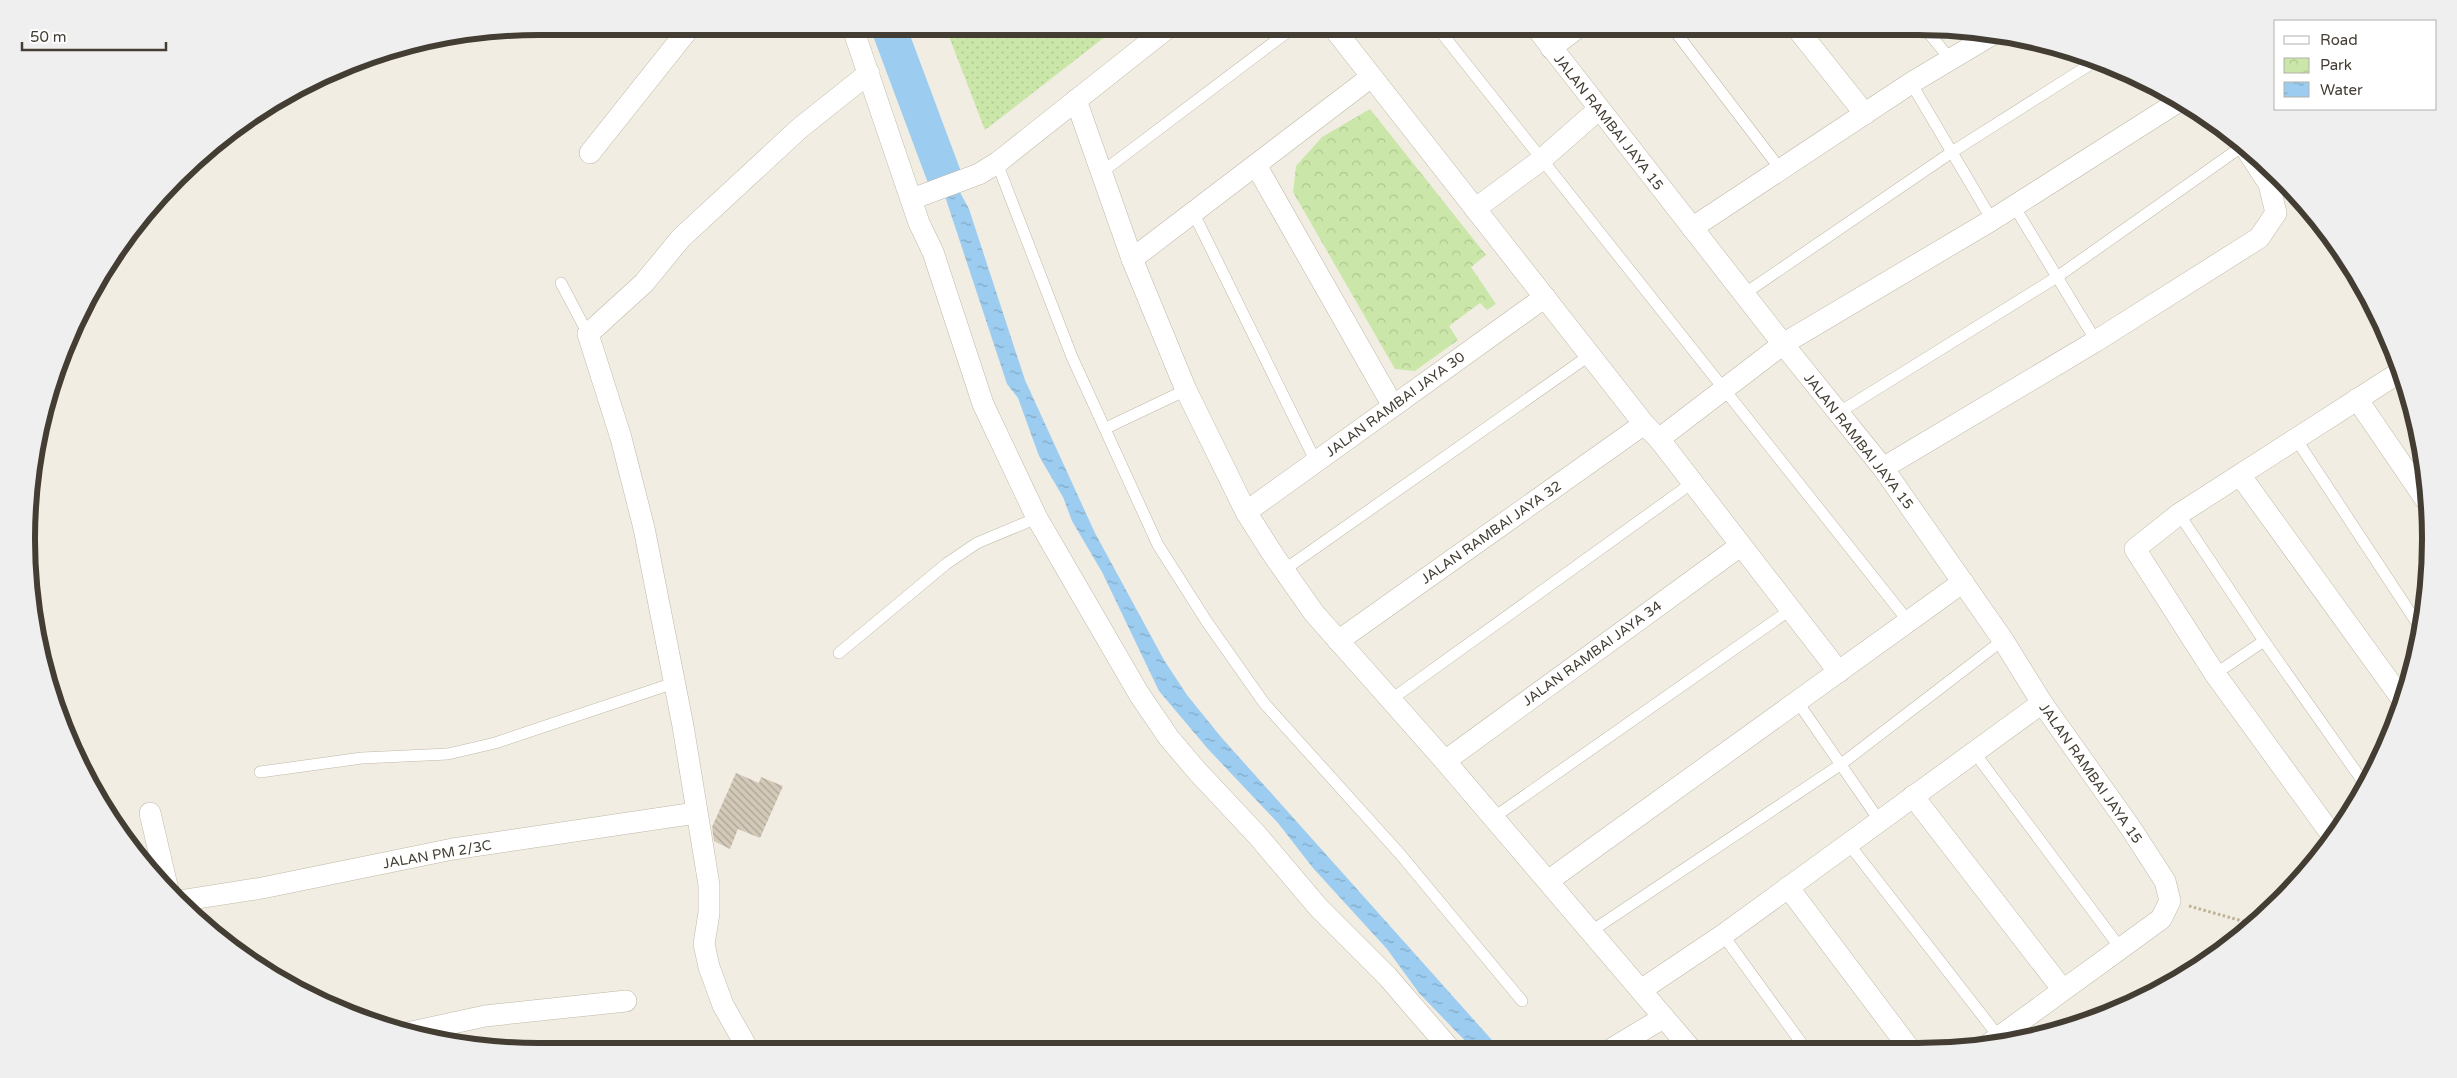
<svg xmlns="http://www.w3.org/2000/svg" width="2457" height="1078" font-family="'Varela Round',sans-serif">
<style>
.grass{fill:url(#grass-dots)}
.park{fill:url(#park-crowns)}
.water{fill:url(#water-ripples)}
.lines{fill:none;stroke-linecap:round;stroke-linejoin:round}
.river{stroke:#9ccdf1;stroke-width:35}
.building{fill:url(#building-back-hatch)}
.service-casing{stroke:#c0b8a8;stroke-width:12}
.minor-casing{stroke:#c0b8a8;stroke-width:22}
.path{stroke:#bfb196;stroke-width:3;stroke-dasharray:2.5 2.5;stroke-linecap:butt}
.service{stroke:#fff;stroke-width:11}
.minor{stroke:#fff;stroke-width:21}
.labels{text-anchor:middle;stroke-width:4;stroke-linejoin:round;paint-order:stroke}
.street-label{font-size:14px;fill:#433d33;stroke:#fff}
.rim{fill:none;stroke:#433d33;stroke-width:6}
</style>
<defs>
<pattern id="grass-dots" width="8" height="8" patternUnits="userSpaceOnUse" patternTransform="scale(1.25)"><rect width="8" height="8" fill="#cae7a9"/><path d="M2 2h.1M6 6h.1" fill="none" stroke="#afc792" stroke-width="1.8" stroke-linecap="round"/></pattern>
<pattern id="park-crowns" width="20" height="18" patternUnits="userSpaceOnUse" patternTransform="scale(1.25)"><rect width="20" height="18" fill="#cae7a9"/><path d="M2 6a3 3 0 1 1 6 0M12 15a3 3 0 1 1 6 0" fill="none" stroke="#afc792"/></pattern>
<pattern id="water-ripples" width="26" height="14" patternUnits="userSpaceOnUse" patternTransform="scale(1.25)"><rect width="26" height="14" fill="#9ccdf1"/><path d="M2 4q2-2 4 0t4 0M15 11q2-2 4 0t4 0" fill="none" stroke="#81a8c4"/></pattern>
<pattern id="building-back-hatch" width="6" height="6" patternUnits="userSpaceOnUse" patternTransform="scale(1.25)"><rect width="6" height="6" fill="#d3c9b8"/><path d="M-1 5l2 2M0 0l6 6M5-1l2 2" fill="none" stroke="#ada496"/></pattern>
</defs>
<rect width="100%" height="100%" fill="#f2ede2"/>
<path class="grass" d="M945 26H1119L985 130Z"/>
<path class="park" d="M1370 109 1486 255 1471 267 1496 304 1487 310 1480 303 1449 326 1458 340 1415 371 1395 369 1293 192 1296 166 1322 137Z"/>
<path class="water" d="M940 155 969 209 1025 380 1095 533 1164 660 1187 695 1221 737 1500 1049H1473L1419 993 1387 949 1313 868 1278 823 1208 749 1159 691 1102 572 1072 521 1063 497 1039 456 1018 398 1007 384 932 157Z"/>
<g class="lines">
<path class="river" d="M888 26 944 176"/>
</g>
<path class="building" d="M736 773 759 783 761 777 783 786 760 838 738 829 730 849 714 841 712 827Z"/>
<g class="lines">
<defs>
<g id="service">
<path d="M1436 26 1908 621"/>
<path d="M1671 26 1781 170"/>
<path d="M1924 27 1950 59"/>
<path d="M1911 83 1992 220"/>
<path d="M997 163 1072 357 1158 545 1207 622 1264 703 1400 854 1522 1001"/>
<path d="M1102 172 1286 33"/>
<path d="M2014 206 2096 341"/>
<path d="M1193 212 1316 462"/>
<path d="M561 283 588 334"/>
<path d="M1744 294 1952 152 2097 60"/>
<path d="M1838 413 2057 277 2244 145"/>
<path d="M1106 428 1186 390"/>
<path d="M2296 439 2421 629"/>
<path d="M2179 514 2264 641 2364 783"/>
<path d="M1284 570 1590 355"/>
<path d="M839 653 946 564 977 543 1037 518"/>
<path d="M2215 674 2264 641"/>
<path d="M1389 701 1692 483"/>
<path d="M1797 701 1879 820"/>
<path d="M1974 752 2121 949"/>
<path d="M260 772 362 758 448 754 495 743 674 683"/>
<path d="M1493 818 1790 610"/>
<path d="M1848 843 1999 1037"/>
<path d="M1590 932 1840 765 2003 640"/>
<path d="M1723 935 1805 1048"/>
</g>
<g id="minor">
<path d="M852 26 919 223 933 252 983 404 1037 518 1139 694 1169 738 1197 771 1257 835 1318 907 1387 976 1450 1049"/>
<path d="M1332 26 1644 424 1659 439 1839 672"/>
<path d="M1535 26 1783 344 1883 468 2003 640 2042 703 2130 827 2165 881 2170 901 2161 919 1985 1047"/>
<path d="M1795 26 1865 114"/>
<path d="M1551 48 1580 26"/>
<path d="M1076 100 1132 259 1186 390 1246 512 1274 556 1314 613 1445 761 1690 1048"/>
<path d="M590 153 691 26"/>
<path d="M1256 165 1393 406"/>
<path d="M912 199 979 174 997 163 1170 26"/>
<path d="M1475 209 1541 160 1599 109"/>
<path d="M1692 228 1911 83 1993 34"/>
<path d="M1132 259 1371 77"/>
<path d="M2357 399 2430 506"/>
<path d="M1659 439 1783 344 1992 220 2181 100"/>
<path d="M1883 468 2096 341 2259 238 2276 213 2269 184 2243 144"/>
<path d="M2240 475 2404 702"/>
<path d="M1246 512 1545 297"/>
<path d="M1338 641 1644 424"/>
<path d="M1445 761 1740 546"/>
<path d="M1913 796 2063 990"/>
<path d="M150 813 168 890"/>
<path d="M2334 838 2215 674 2135 549 2179 514 2400 372"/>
<path d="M1548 881 1963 582"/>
<path d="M1788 887 1909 1048"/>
<path d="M179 901 262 888 453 849 696 813"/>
<path d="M1641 990 1723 935 2042 703"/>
<path d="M407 1033 485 1016 626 1001"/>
<path d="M1613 1048 1663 1018"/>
<path d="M749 1051 723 1005 709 967 704 944 709 913V885L683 726 644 528 621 438 588 334 644 283 681 238 800 128 869 73"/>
</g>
</defs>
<use href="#service" class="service-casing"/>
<use href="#minor" class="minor-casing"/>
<path class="path" d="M2189 906 2253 924"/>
<use href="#service" class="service"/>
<use href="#minor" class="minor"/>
</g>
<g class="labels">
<g class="street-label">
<text transform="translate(1609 122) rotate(52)" y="5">JALAN RAMBAI JAYA 15</text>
<text transform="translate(1395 404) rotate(-36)" y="5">JALAN RAMBAI JAYA 30</text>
<text transform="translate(1859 441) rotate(52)" y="5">JALAN RAMBAI JAYA 15</text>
<text transform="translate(1491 532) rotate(-35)" y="5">JALAN RAMBAI JAYA 32</text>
<text transform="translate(1592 653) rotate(-36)" y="5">JALAN RAMBAI JAYA 34</text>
<text transform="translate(2091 773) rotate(55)" y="5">JALAN RAMBAI JAYA 15</text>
<text transform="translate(437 854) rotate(-10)" y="5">JALAN PM 2/3C</text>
</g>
</g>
<path d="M0 0H2457V1078H0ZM539 35H1918A504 504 0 0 1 2422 539V539A504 504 0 0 1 1918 1043H539A504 504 0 0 1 35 539V539A504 504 0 0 1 539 35Z" fill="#f0efef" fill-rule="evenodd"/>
<path class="rim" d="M539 35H1918A504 504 0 0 1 2422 539V539A504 504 0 0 1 1918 1043H539A504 504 0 0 1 35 539V539A504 504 0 0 1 539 35Z"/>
<rect x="2274" y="20" width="162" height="90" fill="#ffffff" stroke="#b4b1ad"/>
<rect x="2284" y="36" width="25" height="8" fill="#ffffff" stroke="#b4b1ad"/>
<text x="2320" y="45" font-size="15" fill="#433d33">Road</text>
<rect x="2284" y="58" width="25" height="15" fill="url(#park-crowns)" stroke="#b4b1ad"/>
<text x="2320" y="70" font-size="15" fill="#433d33">Park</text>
<rect x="2284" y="82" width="25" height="15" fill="url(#water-ripples)" stroke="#b4b1ad"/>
<text x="2320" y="95" font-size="15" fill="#433d33">Water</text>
<path d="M22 42v8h144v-8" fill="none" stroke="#433d33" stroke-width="2.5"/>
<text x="30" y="42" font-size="15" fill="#433d33" stroke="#ffffff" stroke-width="4" paint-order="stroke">50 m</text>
</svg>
